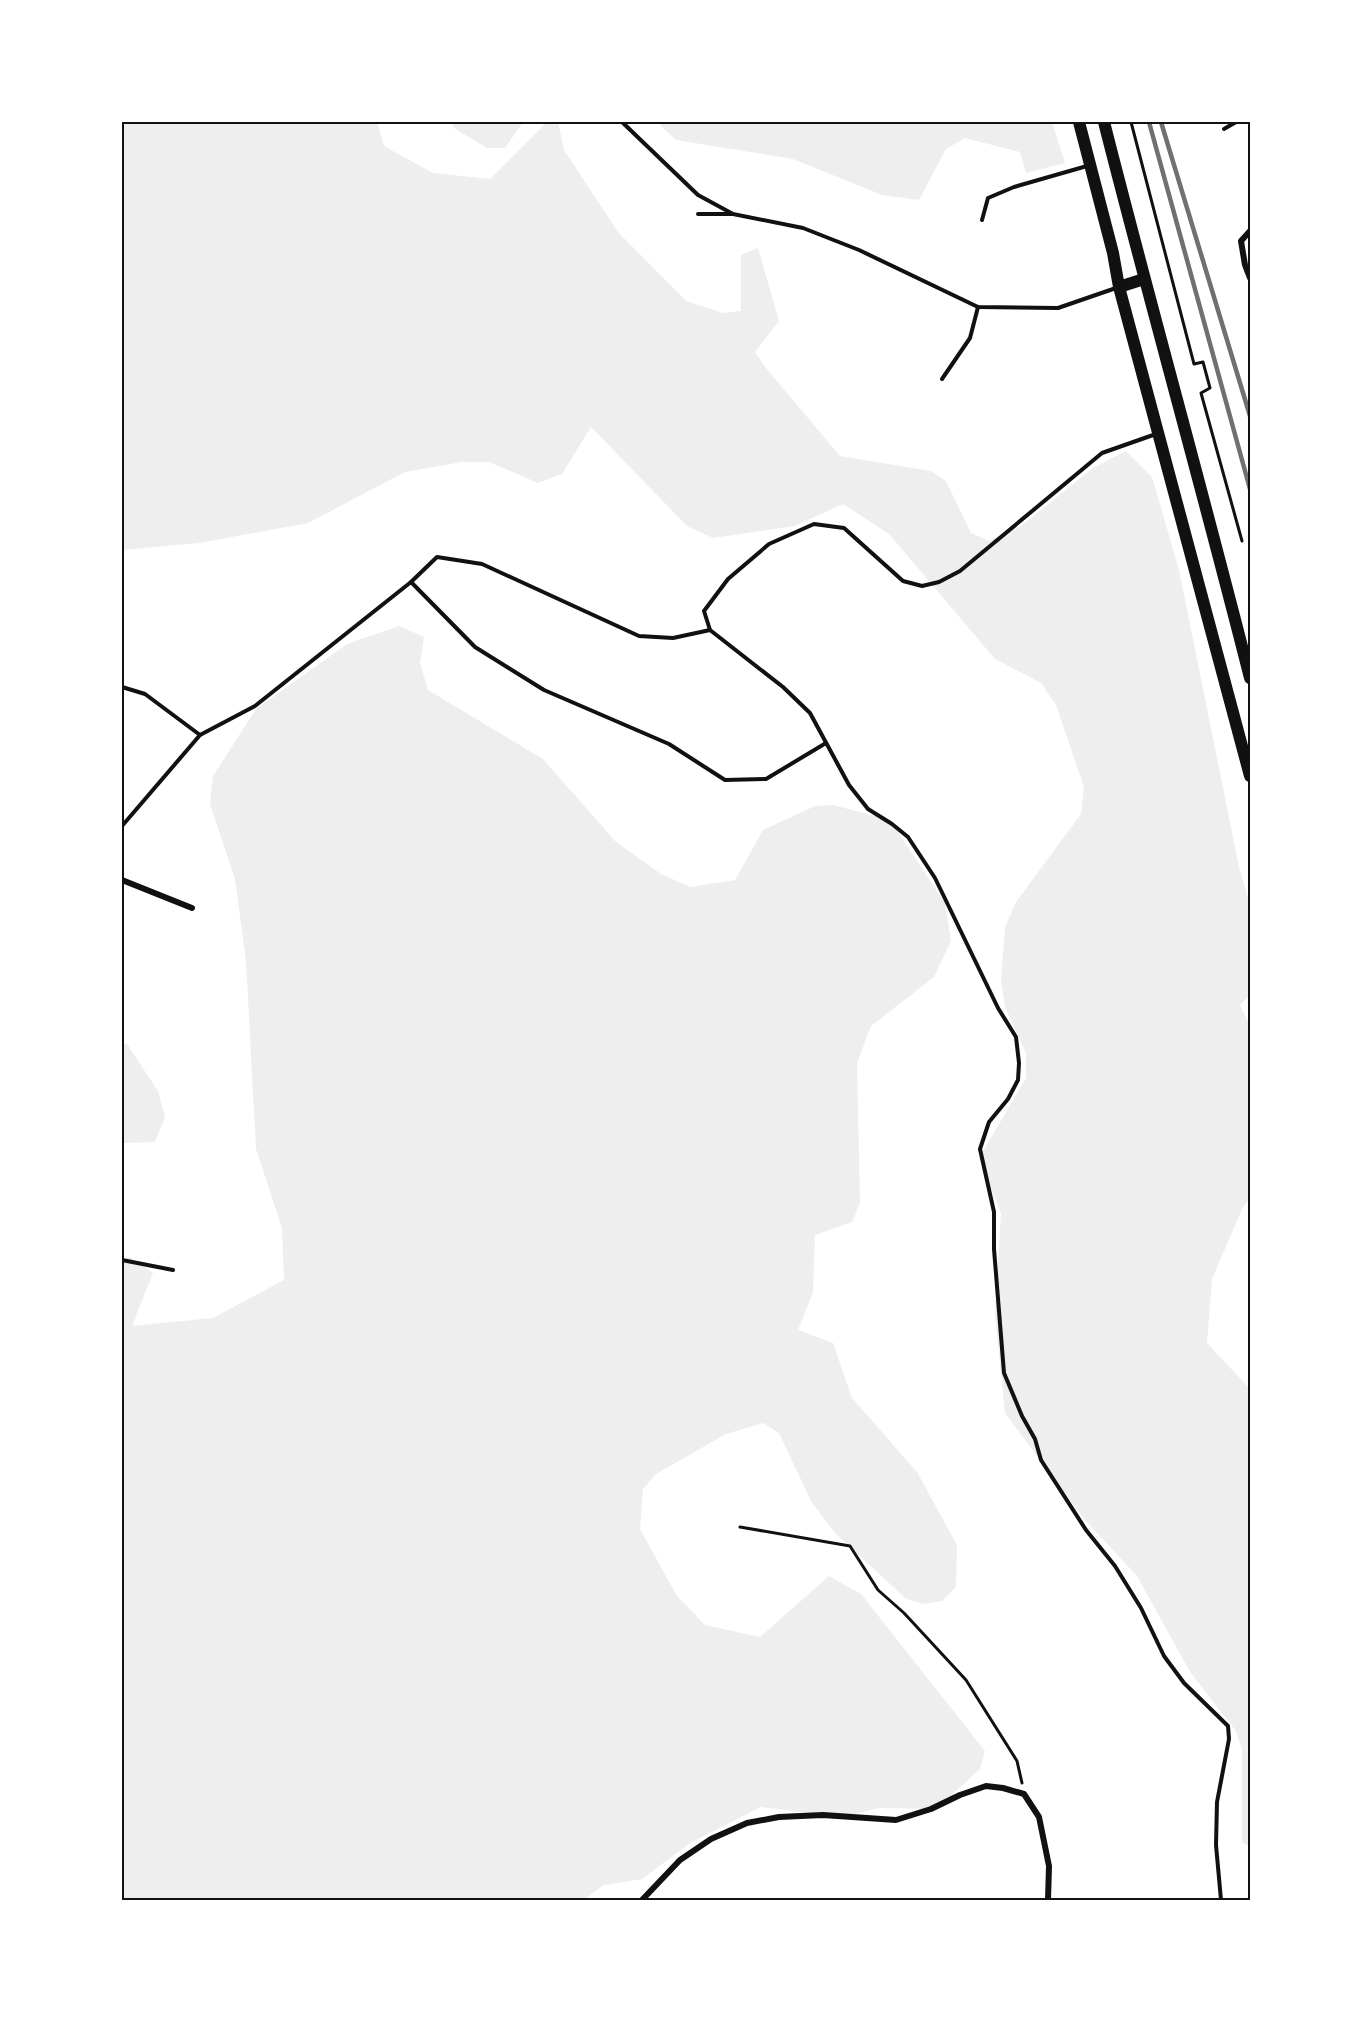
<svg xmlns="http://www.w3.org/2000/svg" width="1372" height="2022" font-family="'Space Grotesk',sans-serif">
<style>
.green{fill:#eee}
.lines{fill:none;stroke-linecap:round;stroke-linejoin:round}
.path{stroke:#111;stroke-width:3}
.service{stroke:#111;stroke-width:4}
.minor{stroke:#111;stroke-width:6}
.primary{stroke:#111;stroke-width:12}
.rail{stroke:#707070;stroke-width:4.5}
.neatline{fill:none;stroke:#111;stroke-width:2}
</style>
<rect width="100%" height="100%" fill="#fff"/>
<g class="green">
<path d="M122 122H377L384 146 433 173 490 179 547 122H558L564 150 618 232 686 301 723 313 741 311V255L758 248 779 321 755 352 766 368 840 456 931 471 946 481 971 533 989 541 1021 526 1093 468 1126 451 1152 477 1179 570 1239 867 1250 904V995L1240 1005 1250 1025V1198L1242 1209 1212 1279 1207 1343 1250 1389V1846L1242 1843V1750L1236 1731 1190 1672 1137 1576 1085 1520 1005 1413 995 1314 1001 1213 979 1158 1026 1078V1053L1005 1007 1001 980 1005 927 1016 902 1081 814 1084 787 1056 705 1041 683 995 659 889 534 843 504 795 526 713 538 687 526 591 427 562 474 538 483 489 462H462L405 472 308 523 199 543 122 550Z"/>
<path d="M450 122H523L505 148H487L454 128Z"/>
<path d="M657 122H1052L1065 163 1026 173 1020 152 965 138 946 149 919 200 882 195 793 159 676 140Z"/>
<path d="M399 626 424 637 420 663 428 690 543 759 615 841 661 874 690 887 735 880 763 830 815 806 833 805 890 820 945 903 951 941 934 977 871 1026 857 1063 860 1203 852 1222 815 1235 813 1292 798 1330 833 1343 852 1398 917 1472 957 1545 956 1587 942 1601 923 1604 905 1598 834 1532 811 1501 779 1433 763 1423 726 1434 656 1474 643 1489 640 1529 677 1596 705 1625 760 1637 829 1576 861 1594 985 1751 980 1769 936 1809 879 1808 841 1817 761 1807 690 1843 642 1879 604 1885 587 1897 586 1900H122V1260L130 1257 153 1273 132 1326 213 1318 284 1280 282 1228 256 1149 246 961 235 879 210 804 213 776 256 709 347 644Z"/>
<path d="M122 1043 127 1044 158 1091 165 1117 155 1142 122 1143Z"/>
</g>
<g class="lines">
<g class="path">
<path d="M1131 122 1194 364 1203 362 1210 388 1201 393 1242 541"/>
<path d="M740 1527 850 1546 878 1590 904 1613 966 1680 1017 1761 1022 1783"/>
</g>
<g class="service">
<path d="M622 122 698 195 733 214 803 228 859 250 978 307 1058 308 1116 288"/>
<path d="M1224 129 1236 122"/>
<path d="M698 214H732"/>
<path d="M982 220 988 198 1014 187 1087 166"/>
<path d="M942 379 970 338 978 307"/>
<path d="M1156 434 1102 453 960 571 939 582 922 586 903 581 844 528 814 524 769 544 728 579 704 611 710 630 783 687 810 713 849 785 868 809 892 824 908 837 935 878 998 1008 1016 1037 1019 1063 1018 1080 1008 1099 989 1122 980 1149 994 1212V1249L1004 1373 1022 1416 1035 1439 1041 1460 1086 1530 1115 1566 1141 1608 1164 1656 1184 1683 1228 1726 1229 1739 1217 1802 1216 1845 1221 1900"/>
<path d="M411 582 475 647 544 690 669 744 725 780 766 779 826 743"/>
<path d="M122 687 145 694 200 735"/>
<path d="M122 826 200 735 255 706 411 582 437 557 482 564 639 636 673 638 710 630"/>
<path d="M122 1260 173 1270"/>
</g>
<g class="minor">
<path d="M1250 231 1241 241 1245 265 1250 278"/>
<path d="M122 880 192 908"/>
<path d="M642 1900 680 1860 711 1839 747 1823 779 1817 823 1815 896 1820 931 1809 960 1795 986 1786 1003 1788 1024 1794 1039 1817 1049 1866 1048 1900"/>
</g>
<g class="primary">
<path d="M1079 122 1113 253 1119 287 1250 776"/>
<path d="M1104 122C1151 307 1203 492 1250 678"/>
<path d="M1119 287 1144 279"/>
</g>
<g class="rail">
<path d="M1149 122 1250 489"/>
<path d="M1161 122 1250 416"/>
</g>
</g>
<rect width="1372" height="2022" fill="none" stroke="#ffffff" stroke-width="246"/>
<rect x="123" y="123" width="1126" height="1776" class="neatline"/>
</svg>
